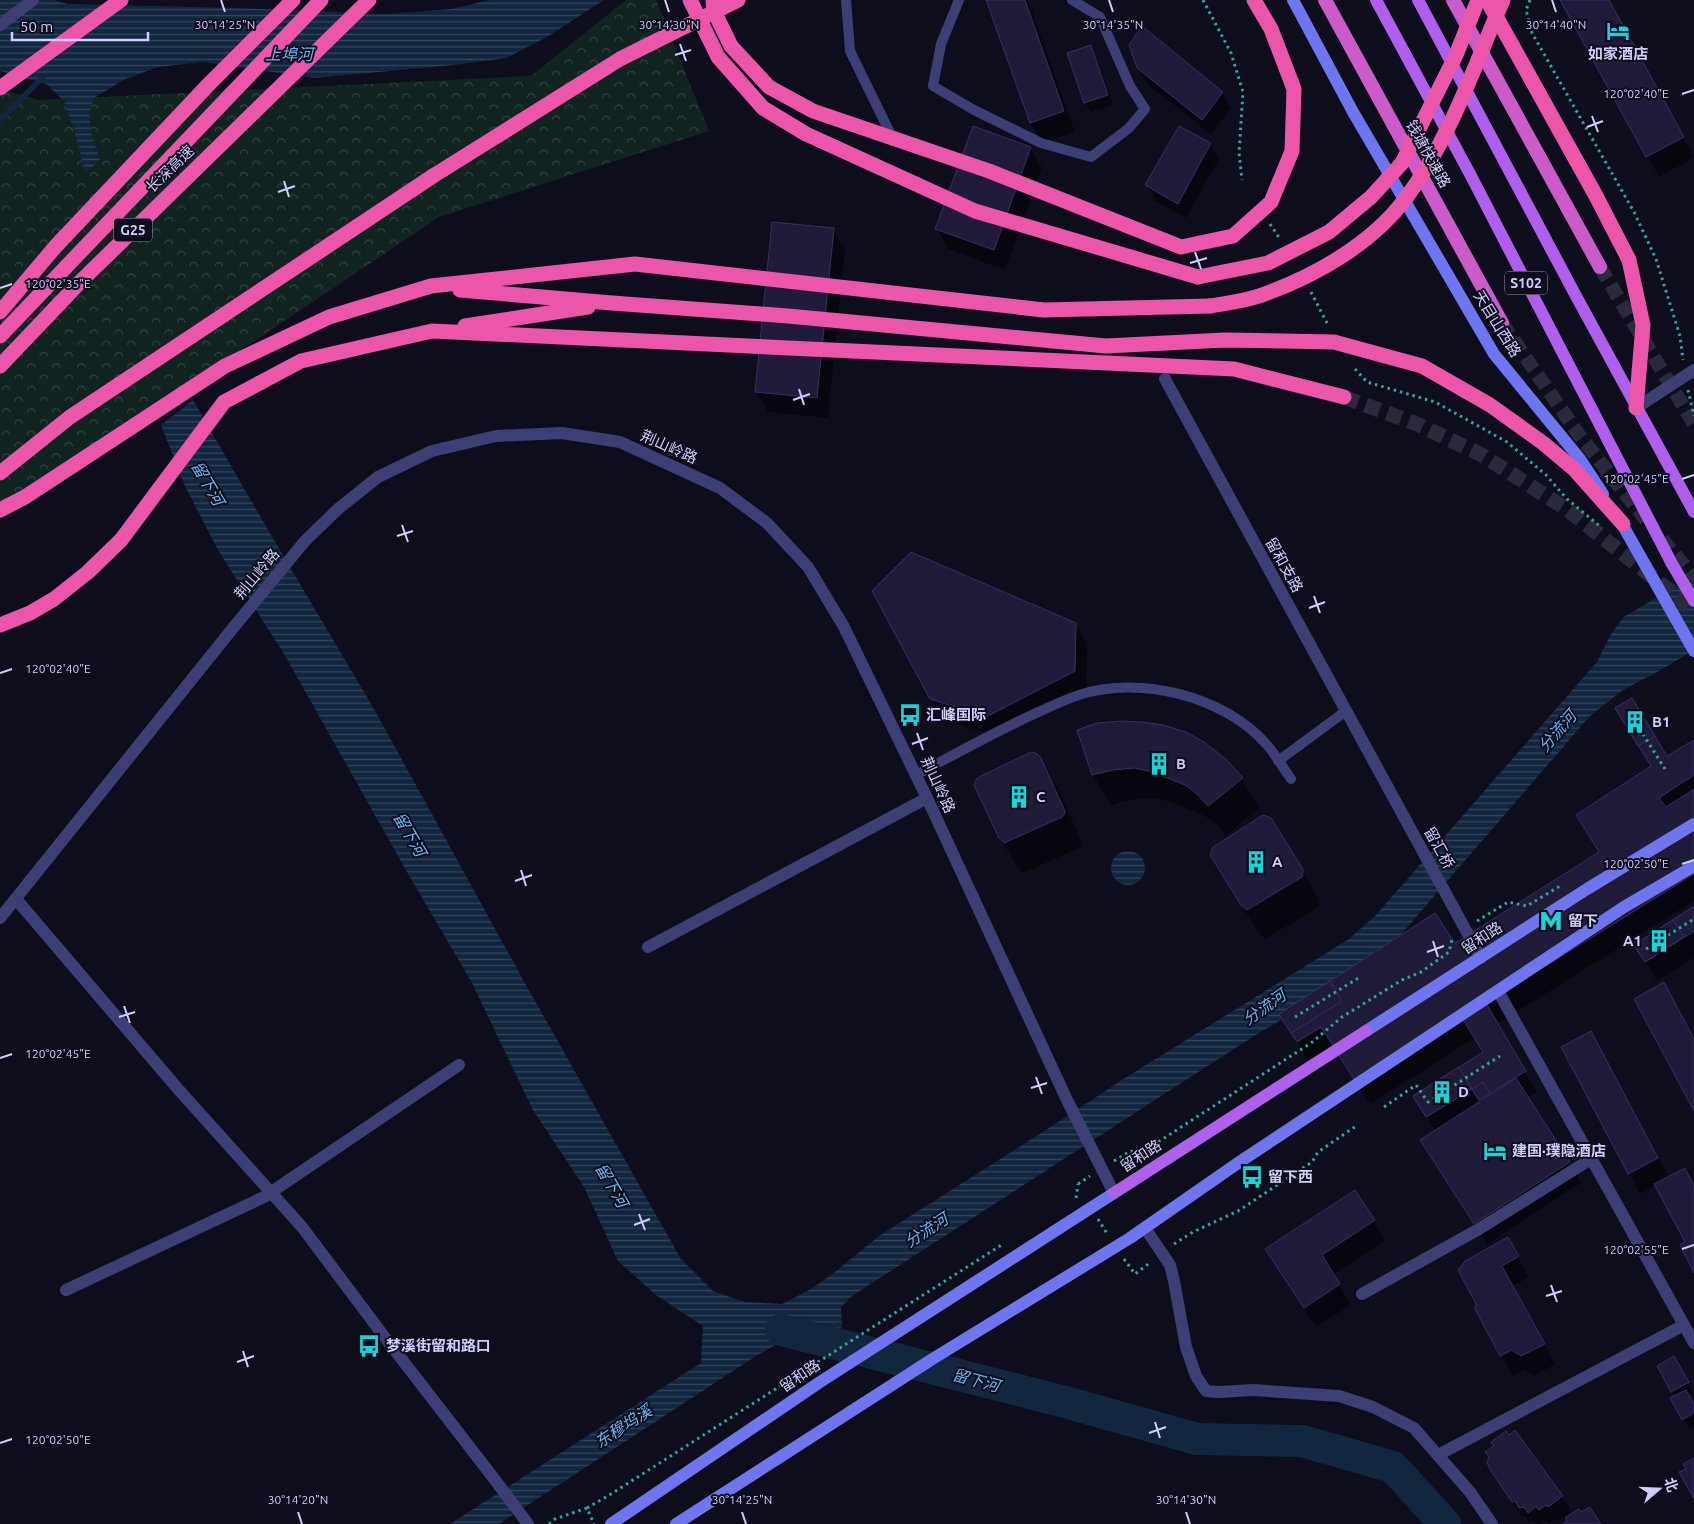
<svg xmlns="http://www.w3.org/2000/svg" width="1694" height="1524" font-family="Ubuntu,'Noto Sans SC',sans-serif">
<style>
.forest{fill:url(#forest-crowns)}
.water{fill:url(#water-rules)}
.shadow{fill:#0007}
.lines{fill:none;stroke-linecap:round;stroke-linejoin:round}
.stream{stroke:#12273e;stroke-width:5.5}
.river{stroke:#12273e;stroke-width:32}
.building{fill:#1f1b39;stroke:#363063}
.trunk-tunnel{stroke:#2b2a3c;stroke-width:14;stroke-dasharray:14 7;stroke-linecap:butt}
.motorway-tunnel{stroke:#2b2a3c;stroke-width:15;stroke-dasharray:15 8;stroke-linecap:butt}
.path{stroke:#3aa092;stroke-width:3;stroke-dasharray:2.5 4;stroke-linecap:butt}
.service{stroke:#3d3f74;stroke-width:10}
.minor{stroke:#3d3f74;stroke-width:12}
.tertiary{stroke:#3d3f74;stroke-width:12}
.secondary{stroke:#6f75ee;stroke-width:12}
.primary{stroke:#ae60ec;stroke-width:12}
.trunk{stroke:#cc5bca;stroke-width:14}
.motorway{stroke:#eb56a8;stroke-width:15}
.motorway-bridge{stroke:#eb56a8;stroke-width:15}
.ticks{fill:none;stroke:#cfcdf9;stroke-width:2}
.labels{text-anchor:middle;stroke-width:4;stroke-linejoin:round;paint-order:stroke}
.shield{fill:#0e0d1b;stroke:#9593b6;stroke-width:1}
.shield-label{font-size:14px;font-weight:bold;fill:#cfcdf9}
.poi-label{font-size:15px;font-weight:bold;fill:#cfcdf9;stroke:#0e0d1b;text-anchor:start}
.street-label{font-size:15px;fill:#cfcdf9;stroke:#0e0d1b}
.water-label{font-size:16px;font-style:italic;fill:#67b8ed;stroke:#0e0d1b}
.ticks-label{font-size:12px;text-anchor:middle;fill:#cfcdf9;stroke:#0e0d1b;stroke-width:4;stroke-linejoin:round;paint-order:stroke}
</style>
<defs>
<pattern id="forest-crowns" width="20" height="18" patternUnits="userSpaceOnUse" patternTransform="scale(1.25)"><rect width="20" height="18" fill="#112422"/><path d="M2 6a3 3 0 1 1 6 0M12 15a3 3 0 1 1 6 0" fill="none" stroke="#334343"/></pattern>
<pattern id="water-rules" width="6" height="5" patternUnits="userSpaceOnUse" patternTransform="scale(1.25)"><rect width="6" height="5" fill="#12273e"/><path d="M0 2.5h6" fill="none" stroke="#33455b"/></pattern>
</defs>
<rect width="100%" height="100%" fill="#0e0d1b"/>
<path class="forest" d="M626 0H656L709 131 439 217 0 512V89L39 100 531 76Z"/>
<g class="water">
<path d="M0 0H54L68 4 238 8 386 14 451 9 490 0H604L547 37 506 58 454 65 314 78 203 62 158 67 123 80 94 98 89 111 91 133 100 161 85 172 75 133 64 101 46 84 0 71Z"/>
<path d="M193 400 264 523 374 709 526 985 681 1259 713 1291 745 1302 782 1304 811 1289 835 1272 879 1236 1046 1130 1125 1078 1349 939 1376 915 1597 662 1611 634 1624 617 1694 575V650L1659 671 1623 690 1590 716 1385 953 1348 980 1254 1036 852 1296 841 1307 842 1327 814 1349 777 1344 753 1358 499 1524H450L701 1363 703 1326 656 1295 618 1261 584 1187 533 1110 471 981 411 879 284 654 218 550 185 486 161 425Z"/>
<circle cx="1128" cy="868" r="17"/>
</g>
<g class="shadow">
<path d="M988 0H1028L1075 132 1042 143 1031 123Z"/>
<path d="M1562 0H1608L1694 158 1659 177Z"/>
<path d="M1090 46 1096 56 1113 105 1091 112 1085 103 1068 54Z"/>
<path d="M1138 68 1222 93 1231 108 1211 134 1147 84Z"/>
<path d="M1210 144 1219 159 1186 218 1156 201 1147 185Z"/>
<path d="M1030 148 1042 168 1005 270 948 249 937 229Z"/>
<path d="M833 230 845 250 828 418 768 412 756 391Z"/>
<path d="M1075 624 1087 644 1086 691 998 737 943 719 931 698Z"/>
<path d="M1078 731 1242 778 1259 808 1226 836 1215 823 1203 815 1172 802 1152 798 1130 800 1111 805 1093 775Z"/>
<path d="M1694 741V901L1497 1024 1537 1092 1527 1098 1581 1183 1487 1244 1433 1160 1435 1130 1415 1096 1484 1053 1475 1038 1370 1104 1333 1046 1309 1061 1293 1035 1454 945 1600 853 1666 758Z"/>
<path d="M1040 758 1058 789 1081 840V844L1079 848 1023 873 1018 868 1000 838Z"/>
<path d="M1302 869 1319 900V907L1265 939 1260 935 1229 885Z"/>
<path d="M1694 908V958L1657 981 1636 946Z"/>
<path d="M1591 1032 1669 1178 1694 1187V1270L1686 1243 1656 1185 1640 1194 1629 1173Z"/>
<path d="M1374 1221 1385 1241 1333 1275 1351 1305 1316 1327 1279 1269Z"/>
<path d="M1508 1239 1529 1277 1513 1286 1555 1364 1534 1376 1524 1370 1513 1376 1476 1309Z"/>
<path d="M1674 1358 1693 1393 1688 1396 1694 1407V1426L1689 1429 1672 1399 1675 1397 1658 1366Z"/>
<path d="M1515 1432 1562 1497 1571 1512 1558 1522 1556 1519 1549 1524 1546 1521 1541 1524H1535L1533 1521 1529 1522 1525 1516H1522L1492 1471 1509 1436Z"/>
</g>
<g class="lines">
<path class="stream" d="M0 120 43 77"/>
<path class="river" d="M781 1330 1065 1402 1197 1439 1302 1441 1393 1467 1445 1524"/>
</g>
<g class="building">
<path d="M986 0H1025L1064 111 1030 123Z"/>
<path d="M1560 0H1609L1684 137 1646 157Z"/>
<path d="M1142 26 1223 92 1202 120 1137 68 1129 45Z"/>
<path d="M1091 45 1108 95 1084 103 1067 53Z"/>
<path d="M973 126 1031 147 994 250 935 229Z"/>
<path d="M1179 126 1211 143 1178 204 1145 185Z"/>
<path d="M772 222 834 228 817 398 755 392Z"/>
<path d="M911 552 1076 623 1075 671 986 717 930 699 872 591Z"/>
<path d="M1632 698 1667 756 1694 740V775L1659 798 1666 807 1694 789V874L1486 1003 1526 1071 1479 1100 1472 1089 1426 1117 1413 1096 1483 1052 1462 1018 1357 1084 1321 1027 1297 1042 1279 1014 1435 913 1455 943 1599 852 1576 815 1651 766 1615 708Z"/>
<path d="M1632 698 1655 736 1638 746 1615 708Z"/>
<path d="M1121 721 1143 722 1163 725 1186 732 1204 742 1227 760 1243 778 1208 806 1196 793 1185 785 1153 772 1134 768 1113 770 1092 775 1077 730 1097 723Z"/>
<path d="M1031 752 1036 753 1041 758 1064 809 1065 813 1062 817 1004 843 999 838 974 785 977 778Z"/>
<path d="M1263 815 1271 818 1303 869V872L1302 877 1247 910 1241 905 1210 855 1213 847Z"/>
<path d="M1694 906V931L1645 962 1634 945Z"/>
<path d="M1673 920 1684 937 1645 962 1634 945Z"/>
<path d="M1330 981 1342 1001 1291 1033 1279 1014Z"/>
<path d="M1664 982 1694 1039V1111L1634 999Z"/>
<path d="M1591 1031 1658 1158 1628 1174 1561 1047Z"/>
<path d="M1459 1067 1472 1089 1426 1117 1413 1096Z"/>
<path d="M1516 1078 1570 1162 1474 1224 1420 1140Z"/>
<path d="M1483 1082 1490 1093 1479 1100 1472 1089Z"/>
<path d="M1685 1168 1694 1186V1273L1680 1245 1685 1242 1654 1184Z"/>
<path d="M1355 1190 1375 1220 1322 1255 1340 1284 1304 1308 1265 1249Z"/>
<path d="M1508 1237 1519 1256 1502 1266 1545 1344 1521 1356 1512 1350 1500 1356 1475 1309 1476 1304 1458 1270 1465 1261Z"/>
<path d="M1674 1356 1689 1382 1671 1392 1657 1366Z"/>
<path d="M1686 1390 1694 1404V1413L1682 1420 1670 1398Z"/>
<path d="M1515 1430 1563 1496 1548 1507 1546 1505 1539 1510 1536 1506 1528 1513 1524 1507 1519 1508 1515 1501 1512 1502 1491 1471 1487 1463 1489 1457 1485 1452 1494 1446 1491 1442 1506 1431 1509 1435Z"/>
<path d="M1694 1458V1499L1679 1472 1686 1469 1683 1464Z"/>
<path d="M1590 1507 1601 1524H1563L1567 1520 1565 1518 1579 1509 1581 1512Z"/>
</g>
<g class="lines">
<g class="trunk-tunnel">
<path d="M1600 267 1694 424"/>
<path d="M1502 323 1579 435 1646 520"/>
<path d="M1662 539 1694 577"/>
</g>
<path class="motorway-tunnel" d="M1344 397 1417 424 1482 455 1568 510 1694 610"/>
<g class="path">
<path d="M1203 0 1231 53 1243 92 1239 153 1242 180"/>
<path d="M1530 0 1526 10 1532 33 1634 212 1656 259 1680 336 1683 360"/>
<path d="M1270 224 1280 239"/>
<path d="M1311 292 1328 325"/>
<path d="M1355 369 1367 382 1435 402 1507 442 1546 475 1567 499 1602 528"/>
<path d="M1688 390 1694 416"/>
<path d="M1629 712 1665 769"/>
<path d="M1477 921 1508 902 1527 906 1560 886"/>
<path d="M1646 949 1694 919"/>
<path d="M1295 1017 1360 977"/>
<path d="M1384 1107 1416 1085 1428 1102 1500 1056"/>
<path d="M1114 1161 1131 1151 1138 1155 1311 1043 1342 1017 1402 980 1421 972 1449 952 1452 939"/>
<path d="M1078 1184 1090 1176"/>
<path d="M1076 1198 1078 1184"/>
<path d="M1098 1219 1108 1235"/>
<path d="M1174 1244 1193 1232 1238 1211 1312 1162 1318 1152 1356 1126"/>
<path d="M1124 1259 1135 1274 1151 1262"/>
<path d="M587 1508 611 1494 1003 1244"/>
<path d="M549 1524 555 1519 587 1508 594 1524"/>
</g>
<g class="service">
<path d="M846 0 850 51 893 139"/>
<path d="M959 0 941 44 933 86 974 110 1041 143 1091 157 1129 128 1145 109 1130 86 1100 17 1072 0"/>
<path d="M1278 761 1346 711"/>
<path d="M916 775C955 754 993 733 1034 714 1048 708 1063 700 1079 695 1139 675 1225 696 1267 745 1276 755 1283 768 1291 779"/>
</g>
<g class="minor">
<path d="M1165 379 1481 958"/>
<path d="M16 899 178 1089 302 1227 383 1335 492 1476 528 1524"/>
<path d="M648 947 927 798"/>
<path d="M1498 991 1694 1343"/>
<path d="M1145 1228 1170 1265 1174 1281 1186 1347 1196 1376 1206 1391 1219 1392 1253 1390 1339 1396 1373 1407 1414 1428 1470 1492 1492 1524"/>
<path d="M66 1290 264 1197 459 1065"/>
<path d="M1362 1294 1479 1229 1591 1159"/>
<path d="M1438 1455 1684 1325"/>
</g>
<g class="tertiary">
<path d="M0 25 33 0"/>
<path d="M1636 408 1694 370"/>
<path d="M0 918 233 628 305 541 338 509 378 477 432 451 496 436 562 433 620 442 720 488 767 523 808 567 844 627 927 798 1067 1100 1114 1193"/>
</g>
<g class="secondary">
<path d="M1293 0 1353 112 1494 354 1580 459 1603 494"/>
<path d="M1618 517 1694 651"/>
<path d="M1366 1031 1587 889 1694 824"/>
<path d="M611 1524 820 1382 1114 1193"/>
<path d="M676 1524 934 1358 1130 1238 1238 1163 1624 907 1694 866"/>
</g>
<g class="primary">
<path d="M1376 0 1470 174 1672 564 1694 601"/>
<path d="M1418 0 1576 296 1694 512"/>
<path d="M1114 1193 1366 1031"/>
</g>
<g class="trunk">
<path d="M1325 0 1502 323"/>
<path d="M1453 0 1600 267"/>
</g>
<g class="motorway">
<path d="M690 0 718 57 763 108 806 134 975 211 1198 277"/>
<path d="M713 0 714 11 731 46 769 87 813 111 989 171 1181 247 1233 236 1271 202 1292 151 1294 89 1271 29 1254 0"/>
<path d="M1487 0 1596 196 1629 260 1643 325 1636 408"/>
<path d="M0 88 121 0"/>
<path d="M460 290 612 303 788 316 1106 346 1225 340 1334 342 1422 366 1490 405 1543 443 1574 469 1623 524"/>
<path d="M0 312 55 247 210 83 293 0"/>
<path d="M465 326 588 307"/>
<path d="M0 336 321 0"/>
<path d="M0 366 79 283 369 0"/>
<path d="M0 473 70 417 433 176"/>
<path d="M0 510 25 497 225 366 329 317 431 286 635 264 1044 310 1210 306"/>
<path d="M0 625 30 613 54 599 88 572 121 540 224 402 301 361 432 331 1234 369 1344 397"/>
</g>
<g class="motorway-bridge">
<path d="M433 176 620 59 738 0"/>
<path d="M1198 277 1268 263 1329 232 1371 197 1402 163 1456 55 1478 0"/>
<path d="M1210 306C1227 303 1246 301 1262 295 1315 276 1372 244 1406 198 1450 139 1474 67 1503 0"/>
</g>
</g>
<path class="ticks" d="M221 0 225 12M665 0 669 12M1109 0 1113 12M1552 0 1556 12M680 44 686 61M675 55 691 50M1682 94 1694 90M1592 116 1598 132M1587 127 1603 121M284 181 289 197M278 192 295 186M1195 252 1201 269M1190 263 1207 258M0 288 12 284M799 389 804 405M793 400 810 394M1682 479 1694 475M402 525 408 542M397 536 413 531M1314 596 1320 613M1309 608 1325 602M0 673 12 669M917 733 923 750M912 744 928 738M1682 864 1694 860M521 870 526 886M515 881 532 875M1433 941 1438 957M1427 952 1444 946M124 1006 130 1023M119 1017 135 1012M0 1058 12 1054M1036 1077 1042 1094M1031 1088 1047 1083M639 1214 645 1230M634 1225 650 1219M1682 1249 1694 1245M1551 1285 1557 1302M1546 1296 1562 1291M243 1351 248 1367M237 1362 254 1356M1155 1422 1160 1438M1149 1433 1166 1427M0 1443 12 1439M298 1512 302 1524M742 1512 746 1524M1186 1512 1190 1524"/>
<defs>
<symbol id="hotel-bare" viewBox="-9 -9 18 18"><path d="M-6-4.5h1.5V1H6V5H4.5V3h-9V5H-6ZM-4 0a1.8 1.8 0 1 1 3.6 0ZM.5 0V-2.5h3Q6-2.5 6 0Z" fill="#1ad3d8" stroke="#0e0d1b" stroke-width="2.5" paint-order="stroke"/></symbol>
<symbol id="bus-bare" viewBox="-9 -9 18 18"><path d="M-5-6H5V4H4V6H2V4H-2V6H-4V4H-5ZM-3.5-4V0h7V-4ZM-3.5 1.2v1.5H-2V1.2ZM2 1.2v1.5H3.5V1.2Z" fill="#1ad3d8" stroke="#0e0d1b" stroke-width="2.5" paint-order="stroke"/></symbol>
<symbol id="building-bare" viewBox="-9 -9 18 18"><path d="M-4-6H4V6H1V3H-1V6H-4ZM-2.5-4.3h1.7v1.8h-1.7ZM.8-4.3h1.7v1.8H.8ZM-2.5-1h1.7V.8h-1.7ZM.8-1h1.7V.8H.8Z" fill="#1ad3d8" stroke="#0e0d1b" stroke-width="2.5" paint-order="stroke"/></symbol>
<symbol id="metro-bare" viewBox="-9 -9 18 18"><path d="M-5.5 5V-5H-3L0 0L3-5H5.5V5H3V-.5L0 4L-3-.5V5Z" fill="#1ad3d8" stroke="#0e0d1b" stroke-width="2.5" paint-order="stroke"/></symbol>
</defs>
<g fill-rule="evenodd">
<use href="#hotel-bare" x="1602" y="15" width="32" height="32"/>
<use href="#bus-bare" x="894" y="699" width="32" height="32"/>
<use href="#building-bare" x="1619" y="706" width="32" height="32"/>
<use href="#building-bare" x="1143" y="748" width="32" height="32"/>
<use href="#building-bare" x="1003" y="781" width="32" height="32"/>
<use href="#building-bare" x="1240" y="846" width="32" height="32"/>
<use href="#metro-bare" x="1535" y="905" width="32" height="32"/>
<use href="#building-bare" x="1643" y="925" width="32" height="32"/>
<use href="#building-bare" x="1426" y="1076" width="32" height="32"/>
<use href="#hotel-bare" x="1479" y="1135" width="32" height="32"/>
<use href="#bus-bare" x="1236" y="1161" width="32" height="32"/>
<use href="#bus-bare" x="353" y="1330" width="32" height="32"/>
</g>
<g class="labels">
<g class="shield">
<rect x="114" y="218.5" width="38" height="23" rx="4"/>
<rect x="1505" y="271.5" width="42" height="23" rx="4"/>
</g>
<g class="shield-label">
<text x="133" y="235">G25</text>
<text x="1526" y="288">S102</text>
</g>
<g class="poi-label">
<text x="1618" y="59" text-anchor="middle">如家酒店</text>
<text x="926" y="720">汇峰国际</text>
<text x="1652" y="727">B1</text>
<text x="1176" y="769">B</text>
<text x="1036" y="802">C</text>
<text x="1272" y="867">A</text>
<text x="1568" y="926">留下</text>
<text x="1642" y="946" text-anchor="end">A1</text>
<text x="1458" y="1097">D</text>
<text x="1512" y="1156">建国·璞隐酒店</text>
<text x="1268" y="1182">留下西</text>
<text x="386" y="1351">梦溪街留和路口</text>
</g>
<g class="street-label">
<text transform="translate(1428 154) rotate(61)" y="5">钱塘快速路</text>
<text transform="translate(170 169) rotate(-44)" y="5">长深高速</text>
<text transform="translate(1497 324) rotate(58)" y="5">天目山西路</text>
<text transform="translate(669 447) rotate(24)" y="5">荆山岭路</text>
<text transform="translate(1284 565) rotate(61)" y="5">留和支路</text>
<text transform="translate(257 574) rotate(-50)" y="5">荆山岭路</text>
<text transform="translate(938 785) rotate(65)" y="5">荆山岭路</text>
<text transform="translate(1439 848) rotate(61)" y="5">留汇桥</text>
<text transform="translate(1482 938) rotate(-33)" y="5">留和路</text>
<text transform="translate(1141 1156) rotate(-33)" y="5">留和路</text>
<text transform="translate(800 1376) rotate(-34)" y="5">留和路</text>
</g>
<g class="water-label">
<text x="289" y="60">上埠河</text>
<text transform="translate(208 483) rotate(60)" y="6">留下河</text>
<text transform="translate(1557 731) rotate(-49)" y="6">分流河</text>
<text transform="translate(410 834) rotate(60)" y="6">留下河</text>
<text transform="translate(1264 1007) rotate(-35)" y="6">分流河</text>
<text transform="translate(612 1185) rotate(60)" y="6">留下河</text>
<text transform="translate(926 1230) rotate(-33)" y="6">分流河</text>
<text transform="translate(976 1380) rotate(15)" y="6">留下河</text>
<text transform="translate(623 1426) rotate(-33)" y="6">东穆坞溪</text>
</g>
</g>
<g class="ticks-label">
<text x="225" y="29">30°14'25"N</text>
<text x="669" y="29">30°14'30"N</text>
<text x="1113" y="29">30°14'35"N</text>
<text x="1556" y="29">30°14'40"N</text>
<text x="1636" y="98">120°02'40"E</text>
<text x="58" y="288">120°02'35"E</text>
<text x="1636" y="483">120°02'45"E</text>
<text x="58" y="673">120°02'40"E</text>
<text x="1636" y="868">120°02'50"E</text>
<text x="58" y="1058">120°02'45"E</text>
<text x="1636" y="1254">120°02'55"E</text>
<text x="58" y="1444">120°02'50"E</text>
<text x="298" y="1504">30°14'20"N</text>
<text x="742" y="1504">30°14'25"N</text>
<text x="1186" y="1504">30°14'30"N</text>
</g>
<g transform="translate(1659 1489) rotate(71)" stroke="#0e0d1b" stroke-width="4" paint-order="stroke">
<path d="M0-4L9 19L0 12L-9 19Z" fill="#cfcdf9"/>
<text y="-8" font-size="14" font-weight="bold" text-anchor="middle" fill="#cfcdf9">北</text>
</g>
<path d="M12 32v8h136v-8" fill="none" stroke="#cfcdf9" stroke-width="2.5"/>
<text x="20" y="32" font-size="15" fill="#cfcdf9" stroke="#0e0d1b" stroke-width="4" paint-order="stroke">50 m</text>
</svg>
